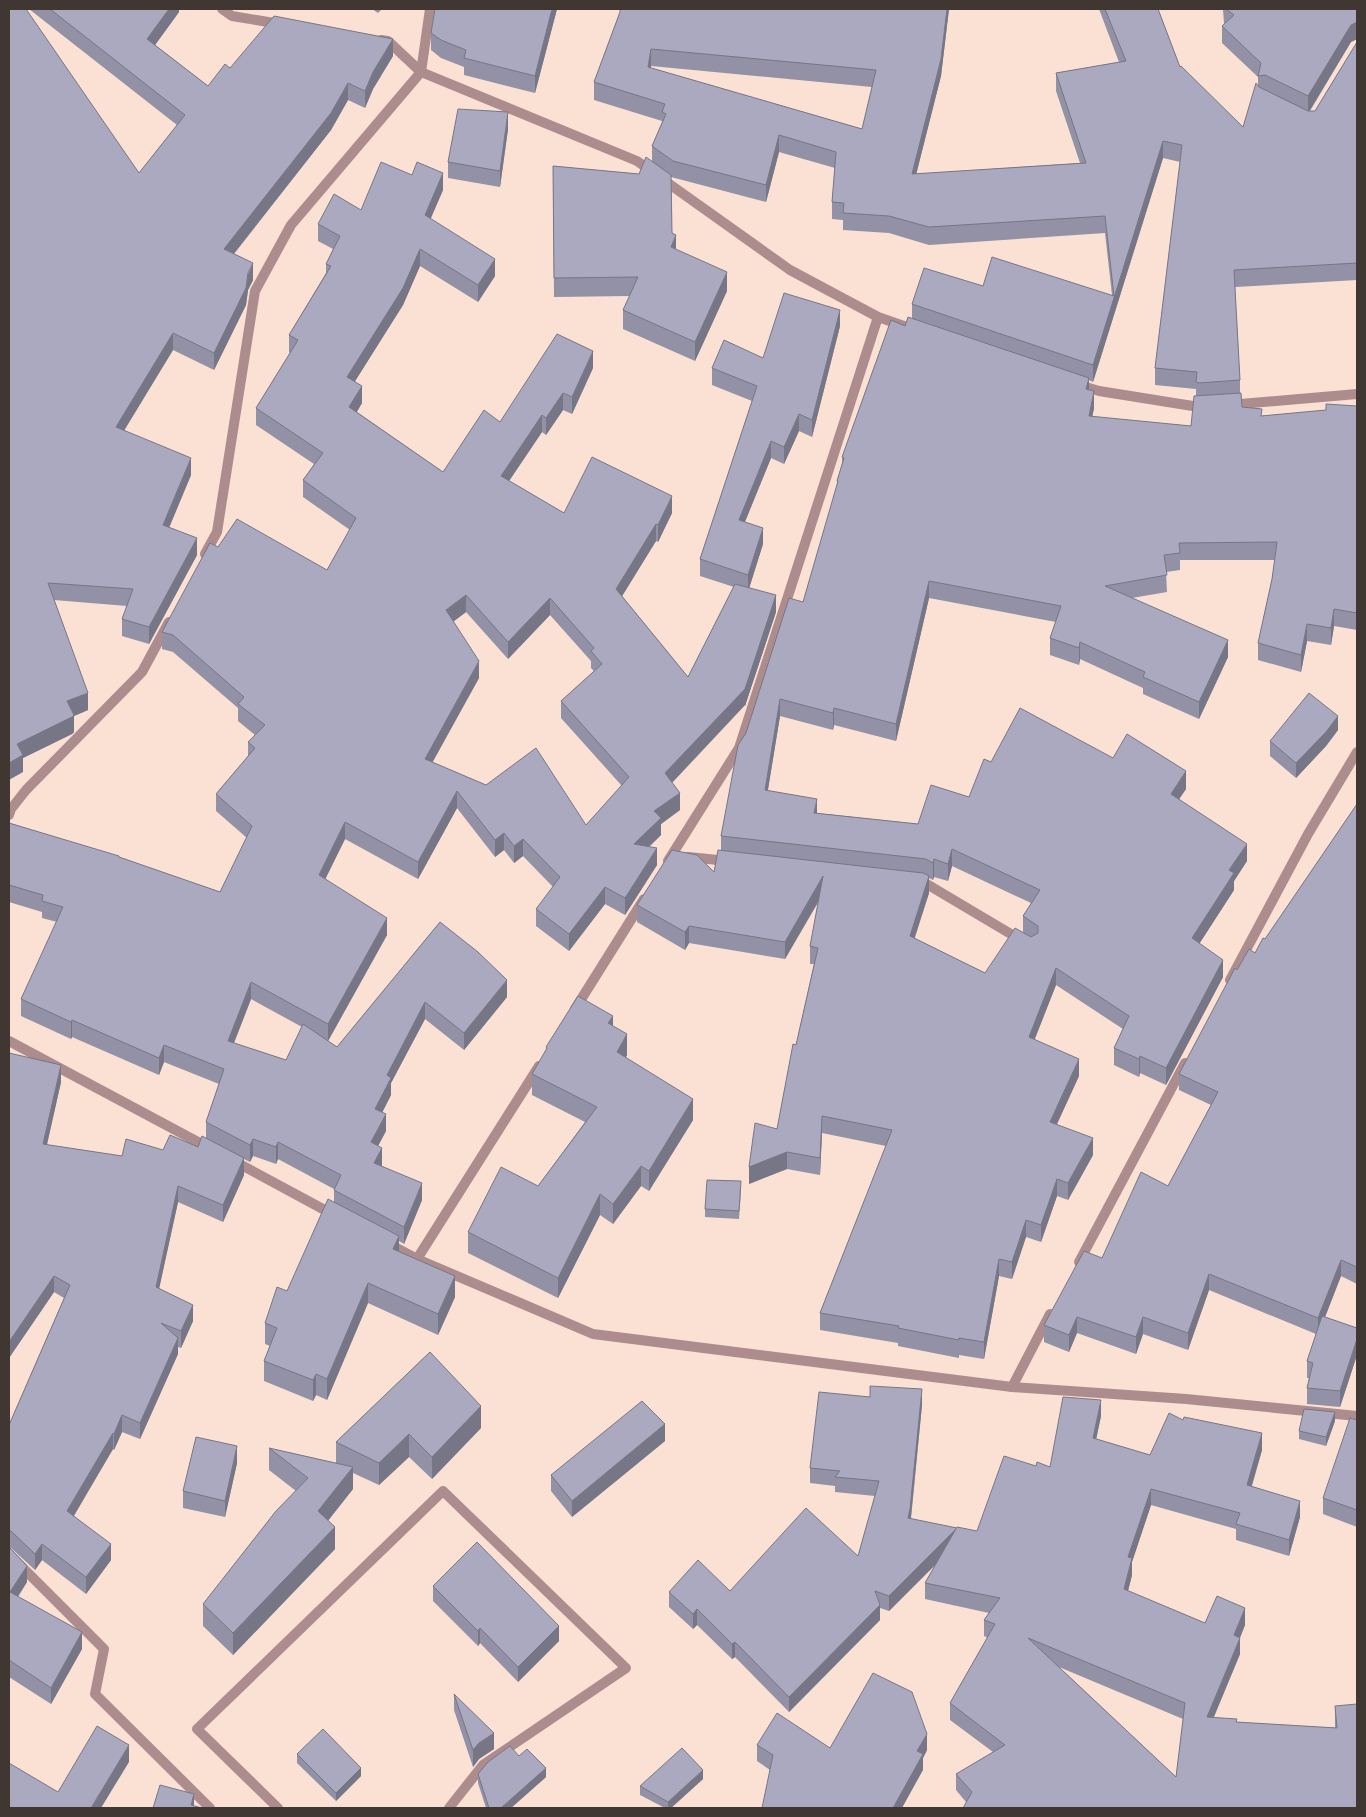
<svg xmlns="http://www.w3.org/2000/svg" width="1366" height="1817" font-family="Arial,sans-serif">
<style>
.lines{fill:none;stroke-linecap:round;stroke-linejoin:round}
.lane{stroke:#ad8c8e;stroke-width:10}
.street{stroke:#ad8c8e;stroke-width:10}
.wall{fill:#9291a5;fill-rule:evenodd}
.shaded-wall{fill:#777686}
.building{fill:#aaa9c0;stroke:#777686;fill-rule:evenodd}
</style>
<rect width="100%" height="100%" fill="#fbe1d4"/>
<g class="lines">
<g class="lane">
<path d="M222 9 232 16 280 24"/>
<path d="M381 40 388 41 421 72"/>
<path d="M688 857 728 861"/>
<path d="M916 882 925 883 1021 940"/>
<path d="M278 1808 197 1729 443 1491 626 1668 483 1765 449 1808"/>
</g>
<g class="street">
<path d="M421 72 637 161 790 270 878 317 904 326"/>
<path d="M1076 384 1099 391 1199 407H1207"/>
<path d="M1229 405 1357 394"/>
<path d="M205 554 217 532 255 291 291 225 421 72 430 9"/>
<path d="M9 815 11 809 26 790 142 672 169 622"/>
<path d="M668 861 739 748 878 317"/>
<path d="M1230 980 1308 834 1357 752"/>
<path d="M575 1009 644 899"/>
<path d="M9 1041 211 1149"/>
<path d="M232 1160 334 1215"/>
<path d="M387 1243 417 1259 593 1334 1012 1387 1186 1399 1357 1416"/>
<path d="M417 1259 539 1066"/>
<path d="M1079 1262 1185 1063"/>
<path d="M1012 1387 1050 1314"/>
<path d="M9 1554 104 1649 95 1694 210 1808"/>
</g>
</g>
<g class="wall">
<path d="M9 9 139 173 177 125 29 9H179V12L155 45 208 86 230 68 393 56 373 89 365 108 348 100 331 130 234 254 253 280 248 290 246 305 214 370 173 350 124 430 191 475 169 528 197 555 149 644 122 636V619L127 606 54 600 88 710 74 716V732L72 734 23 758V772Z"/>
<path d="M372 9H382L378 13Z"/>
<path d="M557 9 535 93 464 75V67L441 58 431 50V33Z"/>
<path d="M620 9H949L941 76 916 174 1080 163 1056 91V73L1119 62 1099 9H1158L1180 67 1243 127 1258 85V77L1222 43V26L1224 24 1223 9H1357V39L1351 42 1310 111H1315L1357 42V280L1235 287 1240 380V393L1242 407 1262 416 1326 410 1357 406V630L1334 626 1331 645 1307 641 1301 672 1258 660V643L1272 579 1275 560H1180V570L1166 572 1167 592 1132 598 1228 657 1199 719 1143 694V688L1080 659 1079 665 1050 655V638L1056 622 929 598 896 741 834 725 833 730 780 716 768 790 817 813 918 824 969 797 991 762 1113 758 1186 789 1179 799 1247 861 1234 881V890L1199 944 1223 977 1166 1085 1140 1073 1139 1077 1114 1065V1048L1123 1029 1056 985 1034 1040 1079 1076 1057 1124 1093 1155 1068 1200 1057 1196 1041 1242 1026 1237 1012 1279 999 1276 984 1359 959 1355V1358L898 1346V1343L820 1330V1313L886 1146 822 1133 820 1175 787 1169 749 1184 777 1129 814 964H810V946L819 901 785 959 689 943 685 950 637 922V905L714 872 721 850V836L746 733 803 602 837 487V481L842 464V457L905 326 912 319V304L983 286 1112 295 1105 233 929 245 889 233 843 230V220L832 219V202L835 168 779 152 766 202 671 177 672 233 676 249 727 291 695 361 623 329V310L630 296 554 297 553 166 639 174 652 161V146L662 122V121L594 100V82L620 12ZM651 66 872 87 862 129 651 68ZM1163 158 1180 162 1155 368V385L1196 389V396L1191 426 1092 417 1094 408 1089 390V380L1093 382ZM952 866 1031 903 1023 916V932L985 973 914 938 929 893V878L933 880 934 877 948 881Z"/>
<path d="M508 129 500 187 448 178V162Z"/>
<path d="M443 190 430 219 495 276 478 302 420 266 403 305 355 381 362 403 357 412 443 472 500 422 593 368 572 414 563 410 546 435 542 432 509 481 564 513H672L658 542 656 541 622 596 688 677 734 587 700 576V559L752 401 712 385V368L763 358 840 326 812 437 799 431 784 464 771 458 745 522 763 544 749 588 776 612 745 706V705L672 783 680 810 661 824V835L649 847 657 865 625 915 605 904 569 951 536 926V909L553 887 523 856 514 863 504 850 495 857 457 808 418 879 345 839 325 879 387 935 328 1041 337 1047 440 922 507 997 464 1050 425 1019 391 1083V1095L382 1113 386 1131 378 1146 382 1165V1166L422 1200 404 1244 399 1241V1251L455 1297 438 1335 368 1303 327 1400 316 1395 313 1401 264 1381V1361L270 1346 265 1344V1323L287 1291 334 1202V1189L278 1159 276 1164 253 1156 250 1162 244 1159V1175L223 1222 178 1202 159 1288 193 1321 181 1348 178 1347V1354L140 1439 122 1432 114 1450 113 1449 74 1516 111 1560 86 1594 42 1560 35 1570 11 1548H9L27 1582 18 1597 82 1649 51 1704 9 1677V1425L64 1298 54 1292 9 1358V1053L61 1082 47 1145 122 1156 163 1150 198 1147 206 1138V1122L219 1084 164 1062 159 1075 72 1037 71 1039 21 1016V999L57 922 42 918V912L9 902V823L119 857 220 892 247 838 216 811V794L248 756V742L255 735 238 721V708L173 652 162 649V632L218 547 327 570 350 530 303 497V480L314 464 256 425V408L290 353 289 352V335L326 273V264L333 249 318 241V224L361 210ZM466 612 508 659 550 615 591 661V668L594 671 561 701V718L622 786 586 825 486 785 432 762 479 678 453 622ZM251 999 302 1027 286 1060 234 1043Z"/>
<path d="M1338 730 1326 746 1296 778 1270 756V741Z"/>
<path d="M1357 804V1284L1341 1276 1325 1317 1357 1328V1355L1340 1407 1307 1404V1388L1309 1378H1307V1361L1316 1334 1209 1290 1188 1350 1143 1334 1136 1354 1077 1333 1069 1352 1044 1342V1325L1102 1258 1168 1186 1211 1105 1179 1090V1074L1237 970 1255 953 1265 939Z"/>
<path d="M613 1026 627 1055 626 1057 693 1120 649 1191 641 1186 613 1224 600 1215 558 1298 468 1253V1232L538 1186 585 1122 532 1095V1074L546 1051V1047Z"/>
<path d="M741 1190 739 1219 705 1217V1209Z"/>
<path d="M430 1352 481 1428 432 1479 409 1457 379 1485 353 1473V1489L328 1521 335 1549 233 1655 203 1626V1604L296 1491 269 1470V1448L336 1463V1442Z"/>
<path d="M922 1405 911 1519 956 1528 977 1531 1036 1466 1050 1467 1101 1416 1096 1439 1150 1455 1183 1420 1262 1450 1252 1486 1300 1517 1289 1556 1236 1540V1529L1151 1505 1132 1562V1575L1128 1591 1205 1623 1245 1625 1240 1638V1654L1214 1717 1237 1722 1335 1728V1706L1357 1808 966 1802 956 1790V1774L993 1752 950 1720V1703L988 1638 984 1636V1620L989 1613 925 1599V1583L935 1565 889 1611 880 1608V1620L789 1712 735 1657 732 1659 697 1625 693 1629 669 1607V1592L730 1591 858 1556 875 1496 835 1492V1486L810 1483V1468ZM1059 1667 1183 1719 1176 1777Z"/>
<path d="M1357 1420V1527L1323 1514V1498Z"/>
<path d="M1335 1421 1326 1446 1299 1439V1431Z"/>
<path d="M665 1441 572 1517 551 1491V1475Z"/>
<path d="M237 1463 225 1517 183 1508V1491Z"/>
<path d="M433 1586 559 1641 518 1682 480 1643 478 1646 433 1601Z"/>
<path d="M454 1694 494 1749 479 1759 473 1767 454 1710Z"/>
<path d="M757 1745 830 1748 927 1750 923 1758V1770H770L757 1761Z"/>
<path d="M297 1754 361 1776 336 1801 297 1763Z"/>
<path d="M519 1756 546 1777 511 1808H486L478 1783V1774Z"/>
<path d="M703 1779 671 1808H665L640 1795V1786Z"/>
</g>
<g class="shaded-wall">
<path d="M169 9H179V12L147 56V39Z"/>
<path d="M552 9H557L535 93V76Z"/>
<path d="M947 9H949L941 76 912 191V174Z"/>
<path d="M1357 22V39L1351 42 1308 113V96L1351 25Z"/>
<path d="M393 39V56L373 89 365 108V91L373 72Z"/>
<path d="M651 49V66L648 84V67Z"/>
<path d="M348 83V100L331 130 224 266V249Z"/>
<path d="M508 112V129L500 187V171Z"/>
<path d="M779 135V152L766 202V185Z"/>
<path d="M1163 141V158L1093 382V365Z"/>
<path d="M443 173V190L425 232V215Z"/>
<path d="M676 235V254L671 247Z"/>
<path d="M420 249V266L403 305 347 394V377Z"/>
<path d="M495 259V276L478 302V285Z"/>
<path d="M253 263V280L248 290 246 305 214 370V353Z"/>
<path d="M727 272V291L695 361V342Z"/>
<path d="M840 310V326L812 437V420Z"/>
<path d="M173 333V350L116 444V427Z"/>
<path d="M593 351V368L572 414V397Z"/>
<path d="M1089 378V395L1086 389Z"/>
<path d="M362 386V403L349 424V407Z"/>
<path d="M1094 391V408L1089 433V416Z"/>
<path d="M563 393V410L546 435V418Z"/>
<path d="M799 414V431L784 464V447Z"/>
<path d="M542 415V432L501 493V476Z"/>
<path d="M771 441V458L739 536V520Z"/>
<path d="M191 458V475L163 542V525Z"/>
<path d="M672 496V513L658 542V525Z"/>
<path d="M656 524V541L616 606V589Z"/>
<path d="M763 528V544L748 592V575Z"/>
<path d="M197 538V555L149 644V627Z"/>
<path d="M929 581V598L896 741V724Z"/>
<path d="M466 595V612L446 627V610Z"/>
<path d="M776 595V612L745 706V705L665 790V773Z"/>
<path d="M550 598V615L508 659V642Z"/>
<path d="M1334 609V626L1331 645V628Z"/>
<path d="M1307 624V641L1301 672V655Z"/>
<path d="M1228 640V657L1199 719V702Z"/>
<path d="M1080 642V659L1079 665V648Z"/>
<path d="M479 661V678L425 776V759Z"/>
<path d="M88 693V710L74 716V732L72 734 23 758V772L9 780V763L17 744 67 701Z"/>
<path d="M780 699V716L765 807V790Z"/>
<path d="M834 708V725L833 730V713Z"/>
<path d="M1338 716V730L1326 746 1296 778V763Z"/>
<path d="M1186 771V789L1171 811V794Z"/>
<path d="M457 791V808L418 879V862Z"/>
<path d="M680 793V810L661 824V835L634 861V844L654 811Z"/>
<path d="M817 799V817L814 813Z"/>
<path d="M345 822V839L319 892V875Z"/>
<path d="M504 833V850L495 857V840Z"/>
<path d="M523 839V856L514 863V846Z"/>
<path d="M1247 844V861L1234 881V890L1192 955V938L1229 870Z"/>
<path d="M657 848V865L625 915V898Z"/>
<path d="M952 849V866L948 881V864Z"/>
<path d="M934 859V877L933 880V863Z"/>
<path d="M823 876V893L785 959V942Z"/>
<path d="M929 876V893L910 953V936Z"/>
<path d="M605 887V904L569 951V934Z"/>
<path d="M387 918V935L328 1041V1024Z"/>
<path d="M689 926V943L685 950V932Z"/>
<path d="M1223 960V977L1166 1085V1068Z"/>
<path d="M1056 968V985L1029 1054V1037Z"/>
<path d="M507 980V997L464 1050V1033Z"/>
<path d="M251 982V999L228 1058V1041Z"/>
<path d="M425 1002V1019L391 1083V1095L375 1126V1109L387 1075Z"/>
<path d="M613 1016V1036L608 1023Z"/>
<path d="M72 1020V1037L71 1039V1022Z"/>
<path d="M627 1034V1055L617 1073V1052Z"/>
<path d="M164 1045V1062L159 1075V1058Z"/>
<path d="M1140 1056V1073L1139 1077V1059Z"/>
<path d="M1079 1059V1076L1050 1139V1122Z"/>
<path d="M61 1065V1082L43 1161V1144Z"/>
<path d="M693 1099V1120L649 1191V1171Z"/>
<path d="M386 1114V1131L371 1159V1142Z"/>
<path d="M822 1116V1133L820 1175V1158Z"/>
<path d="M1093 1138V1155L1068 1200V1183Z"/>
<path d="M253 1139V1156L250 1162V1145Z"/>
<path d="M278 1142V1159L276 1164V1147Z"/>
<path d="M382 1148V1165L374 1180V1163Z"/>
<path d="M787 1152V1169L749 1184V1167Z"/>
<path d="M244 1158V1175L223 1222V1205Z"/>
<path d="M641 1166V1186L613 1224V1204Z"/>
<path d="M1057 1179V1196L1041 1242V1225Z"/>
<path d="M422 1183V1200L404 1244V1227Z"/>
<path d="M178 1186V1202L156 1303V1287Z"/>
<path d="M600 1194V1215L558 1298V1278Z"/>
<path d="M1026 1220V1237L1012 1279V1262Z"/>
<path d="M399 1236V1257L393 1249Z"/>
<path d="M999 1259V1276L984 1359V1342Z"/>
<path d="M1341 1260V1276L1318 1335V1318Z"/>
<path d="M1209 1274V1290L1188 1350V1333Z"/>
<path d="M54 1276V1292L9 1358V1342Z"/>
<path d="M455 1276V1297L438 1335V1314Z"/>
<path d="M368 1283V1303L327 1400V1379Z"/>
<path d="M193 1305V1321L181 1348V1331Z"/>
<path d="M1077 1317V1333L1069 1352V1335Z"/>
<path d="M1143 1317V1334L1136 1354V1337Z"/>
<path d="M178 1338V1354L140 1439V1423Z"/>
<path d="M1357 1339V1355L1340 1407V1391Z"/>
<path d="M316 1374V1395L313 1401V1380Z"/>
<path d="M922 1389V1405L910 1525 908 1518Z"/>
<path d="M1101 1400V1416L1093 1454V1438Z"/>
<path d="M481 1406V1428L432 1479V1457Z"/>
<path d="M1335 1412V1421L1326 1446V1437Z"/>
<path d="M122 1415V1432L114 1450V1434Z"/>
<path d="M665 1424V1441L572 1517V1501Z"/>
<path d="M113 1433V1449L67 1527V1511Z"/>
<path d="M1262 1433V1450L1247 1501V1485Z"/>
<path d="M409 1434V1457L379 1485V1463Z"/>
<path d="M237 1446V1463L225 1517V1501Z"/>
<path d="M353 1467V1489L318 1533V1511Z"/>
<path d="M1151 1489V1505L1132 1562V1575L1124 1606V1589L1128 1557Z"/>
<path d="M1300 1501V1517L1289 1556V1540Z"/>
<path d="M335 1527V1549L233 1655V1633Z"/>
<path d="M957 1528V1543L889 1611V1596Z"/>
<path d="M42 1544V1560L35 1570V1554Z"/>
<path d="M111 1544V1560L86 1594V1577Z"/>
<path d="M27 1566V1582L10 1608V1592Z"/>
<path d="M880 1605V1620L789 1712V1697Z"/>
<path d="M1245 1608V1625L1234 1652V1635Z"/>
<path d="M697 1609V1625L693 1629V1614Z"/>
<path d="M559 1626V1641L518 1682V1667Z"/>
<path d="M480 1628V1643L478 1646V1631Z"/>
<path d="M82 1632V1649L51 1704V1688Z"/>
<path d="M1240 1638V1654L1207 1733V1717Z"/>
<path d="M735 1642V1657L732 1659V1644Z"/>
<path d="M494 1733V1749L479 1759 473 1767V1750L479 1743Z"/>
<path d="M927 1734V1750L923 1758V1770L902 1808H893L917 1751Z"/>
<path d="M129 1745V1762L101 1808H91Z"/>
<path d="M361 1768V1776L336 1801V1793Z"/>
<path d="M546 1768V1777L511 1808H501Z"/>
<path d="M703 1770V1779L671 1808H668V1802Z"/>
<path d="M194 1794V1808L191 1805Z"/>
</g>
<g class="building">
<path d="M9 9H26L139 173 185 115 50 9H169L147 39 208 86 225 64 230 68 274 16 393 39 373 72 365 91 348 83 331 113 224 249 253 263 248 273 246 288 214 353 173 333 116 427 191 458 163 525 197 538 149 627 122 619 133 589 48 583 88 693 67 701 74 715 72 717 17 744 23 755 9 763Z"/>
<path d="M435 9H552L535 76 464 58 466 50 441 40 431 33Z"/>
<path d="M620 9H947L941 59 912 174 1086 163 1056 73 1126 61 1105 9H1158L1180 67 1181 66 1243 127 1256 83 1259 87 1308 111H1315L1357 42V263L1234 270 1240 380 1199 383 1196 382 1197 372 1155 368 1182 145 1163 141 1093 365 912 304 924 268 983 286 992 257 1114 296 1105 216 929 227 889 216 843 213 844 203 832 202 836 152 779 135 766 185 673 161 652 146 666 114 662 112 665 104 594 82 620 12ZM651 49 876 70 862 129 648 67Z"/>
<path d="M1226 9H1357V22L1351 25 1308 96 1265 75 1258 76 1261 63 1222 26 1234 15Z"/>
<path d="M458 109 508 112 500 171 448 162Z"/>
<path d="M646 157 671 175 672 233 676 235 671 247 727 272 695 342 623 310 638 277 554 278 553 166 639 174Z"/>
<path d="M381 162 412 175 417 162 443 173 425 215 495 259 478 285 420 249 403 288 347 377 362 386 349 407 443 472 484 410 500 422 557 334 593 351 572 397 563 393 546 418 542 415 501 476 564 513 592 457 672 496 658 525 656 524 616 589 688 677 735 584 776 595 745 689 746 688 665 773 680 793 654 811 661 818 634 844 657 848 625 898 605 887 569 934 536 909 560 877 523 839 514 846 504 833 495 840 457 791 418 862 345 822 319 875 387 918 328 1024 251 982 228 1041 286 1060 303 1024 337 1047 440 922 478 952 507 980 464 1033 425 1002 387 1075 391 1078 375 1109 386 1114 371 1142 382 1148 374 1163 422 1183 404 1227 334 1190 341 1175 278 1142 276 1147 253 1139 250 1145 206 1122 224 1069 164 1045 159 1058 72 1020 71 1022 21 999 63 907 42 901 43 895 9 885V823L119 856V857L220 892 252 826 216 794 255 748 248 742 265 725 238 704 244 697 173 635 162 632 210 543 218 547 237 519 327 570 356 518 303 480 323 453 256 408 298 340 289 335 331 266 326 264 340 236 318 224 334 194 361 210ZM466 595 508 642 550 598 594 648 591 651 602 664 561 701 629 777 586 825 536 748 486 785 425 759 479 661 446 610Z"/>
<path d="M784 293 840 310 812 420 799 414 784 447 771 441 739 520 763 528 748 575 700 559 757 386 712 368 724 340 763 358Z"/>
<path d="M908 317 1089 378 1086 389 1094 391 1089 416 1191 426 1194 396 1241 393 1242 407 1262 409 1261 416 1326 410V404L1357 406V613L1334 609 1331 628 1307 624 1301 655 1258 643 1272 579 1277 542 1179 543 1180 553 1164 555 1167 575 1105 586 1228 640 1199 702 1143 677 1145 672 1080 642 1079 648 1050 638 1061 606 929 581 896 724 834 708 833 713 780 699 765 790 817 799 814 813 918 824 931 785 969 797 984 759 991 762 1020 708 1113 758 1127 734 1186 771 1171 794 1247 844 1229 870 1234 873 1192 938 1223 960 1166 1068 1140 1056 1139 1059 1114 1048 1129 1016 1056 968 1029 1037 1079 1059 1050 1122 1093 1138 1068 1183 1057 1179 1041 1225 1026 1220 1012 1262 999 1259 984 1342 959 1338V1340L898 1328 899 1326 820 1313 892 1130 822 1116 820 1158 787 1152 749 1167 755 1123 777 1129 793 1044 796 1045 818 948 810 946 823 876 785 942 689 926 685 932 637 905 672 850 697 855 714 872 718 850 923 873 929 876 910 936 985 973 1015 928 1031 937 1038 933V926L1023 916 1040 890 952 849 948 864 934 859 933 863 926 859 721 836 738 745 746 733 789 598 803 602 838 481H837L844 458 842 457 891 320 905 326Z"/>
<path d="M1309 693 1338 716 1326 732 1296 763 1270 741Z"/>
<path d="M1357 804V1267L1341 1260 1318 1318 1209 1274 1188 1333 1143 1317 1136 1337 1077 1317 1069 1335 1044 1325 1084 1251 1102 1258 1141 1172 1168 1186 1218 1092 1179 1074 1235 968 1237 970 1249 949 1255 953 1263 938 1265 939Z"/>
<path d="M578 996 613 1016 608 1023 627 1034 617 1052 693 1099 649 1171 641 1166 613 1204 600 1194 558 1278 468 1232 501 1167 538 1186 597 1107 532 1074 547 1048 546 1047Z"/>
<path d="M9 1053 61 1065 43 1144 122 1156 126 1139 163 1150 170 1135 198 1147 202 1136 244 1158 223 1205 178 1186 156 1287 193 1305 181 1331 161 1323 178 1338 140 1423 122 1415 114 1434 113 1433 67 1511 111 1544 86 1577 42 1544 35 1554 11 1531H9V1425L70 1285 54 1276 9 1342Z"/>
<path d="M707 1180 741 1181 739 1211 705 1209Z"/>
<path d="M328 1199 399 1236 393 1249 455 1276 438 1314 368 1283 327 1379 316 1374 313 1380 264 1361 277 1328 265 1323 277 1287 287 1291Z"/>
<path d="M1322 1316 1357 1328V1339L1340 1391 1307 1388 1313 1363 1307 1361Z"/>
<path d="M430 1352 481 1406 432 1457 409 1434 379 1463 336 1442Z"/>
<path d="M870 1386 922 1389 910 1509 908 1518 957 1528 889 1596 875 1591 880 1605 789 1697 735 1642 732 1644 697 1609 693 1614 669 1592 698 1560 730 1591 806 1508 858 1556 879 1481 835 1477 840 1471 810 1468 819 1392 870 1397Z"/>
<path d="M1063 1397 1101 1400 1093 1438 1150 1455 1169 1413 1183 1420 1184 1417 1262 1433 1247 1485 1300 1501 1289 1540 1236 1524 1240 1513 1151 1489 1128 1557 1132 1558 1124 1589 1205 1623 1217 1596 1245 1608 1234 1635 1240 1638 1207 1717 1237 1719 1236 1722 1337 1728 1335 1706 1357 1704V1808H963L972 1792 956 1774 1005 1745 950 1703 995 1624 984 1620 1000 1598 925 1583 957 1527 977 1531 1004 1456 1036 1466 1037 1462 1050 1467ZM1028 1638 1185 1703 1176 1777Z"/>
<path d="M642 1401 665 1424 572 1501 551 1475Z"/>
<path d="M1304 1409 1335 1412 1326 1437 1299 1431Z"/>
<path d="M1350 1418 1357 1420V1510L1323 1498Z"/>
<path d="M196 1437 237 1446 225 1501 183 1491Z"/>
<path d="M269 1448 353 1467 318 1511 335 1527 233 1633 203 1604 276 1511 308 1478Z"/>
<path d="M477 1542 559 1626 518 1667 480 1628 478 1631 433 1586Z"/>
<path d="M9 1547 27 1566 10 1592 82 1632 51 1688 9 1660Z"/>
<path d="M873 1673 912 1692 927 1734 917 1751 923 1754 893 1808H762L773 1755 757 1745 777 1713 830 1748Z"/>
<path d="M454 1694 494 1733 479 1743 473 1750Z"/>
<path d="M97 1726 129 1745 91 1808H9V1763L58 1792Z"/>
<path d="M323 1729 361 1768 336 1793 297 1754Z"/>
<path d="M510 1746 519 1756 527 1749 546 1768 501 1808H489L478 1774 488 1762Z"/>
<path d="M682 1748 703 1770 668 1802 640 1786Z"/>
<path d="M160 1785 194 1794 191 1805 202 1808H153Z"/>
</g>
<rect width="1366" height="1817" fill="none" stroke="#413732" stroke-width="20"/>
</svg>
